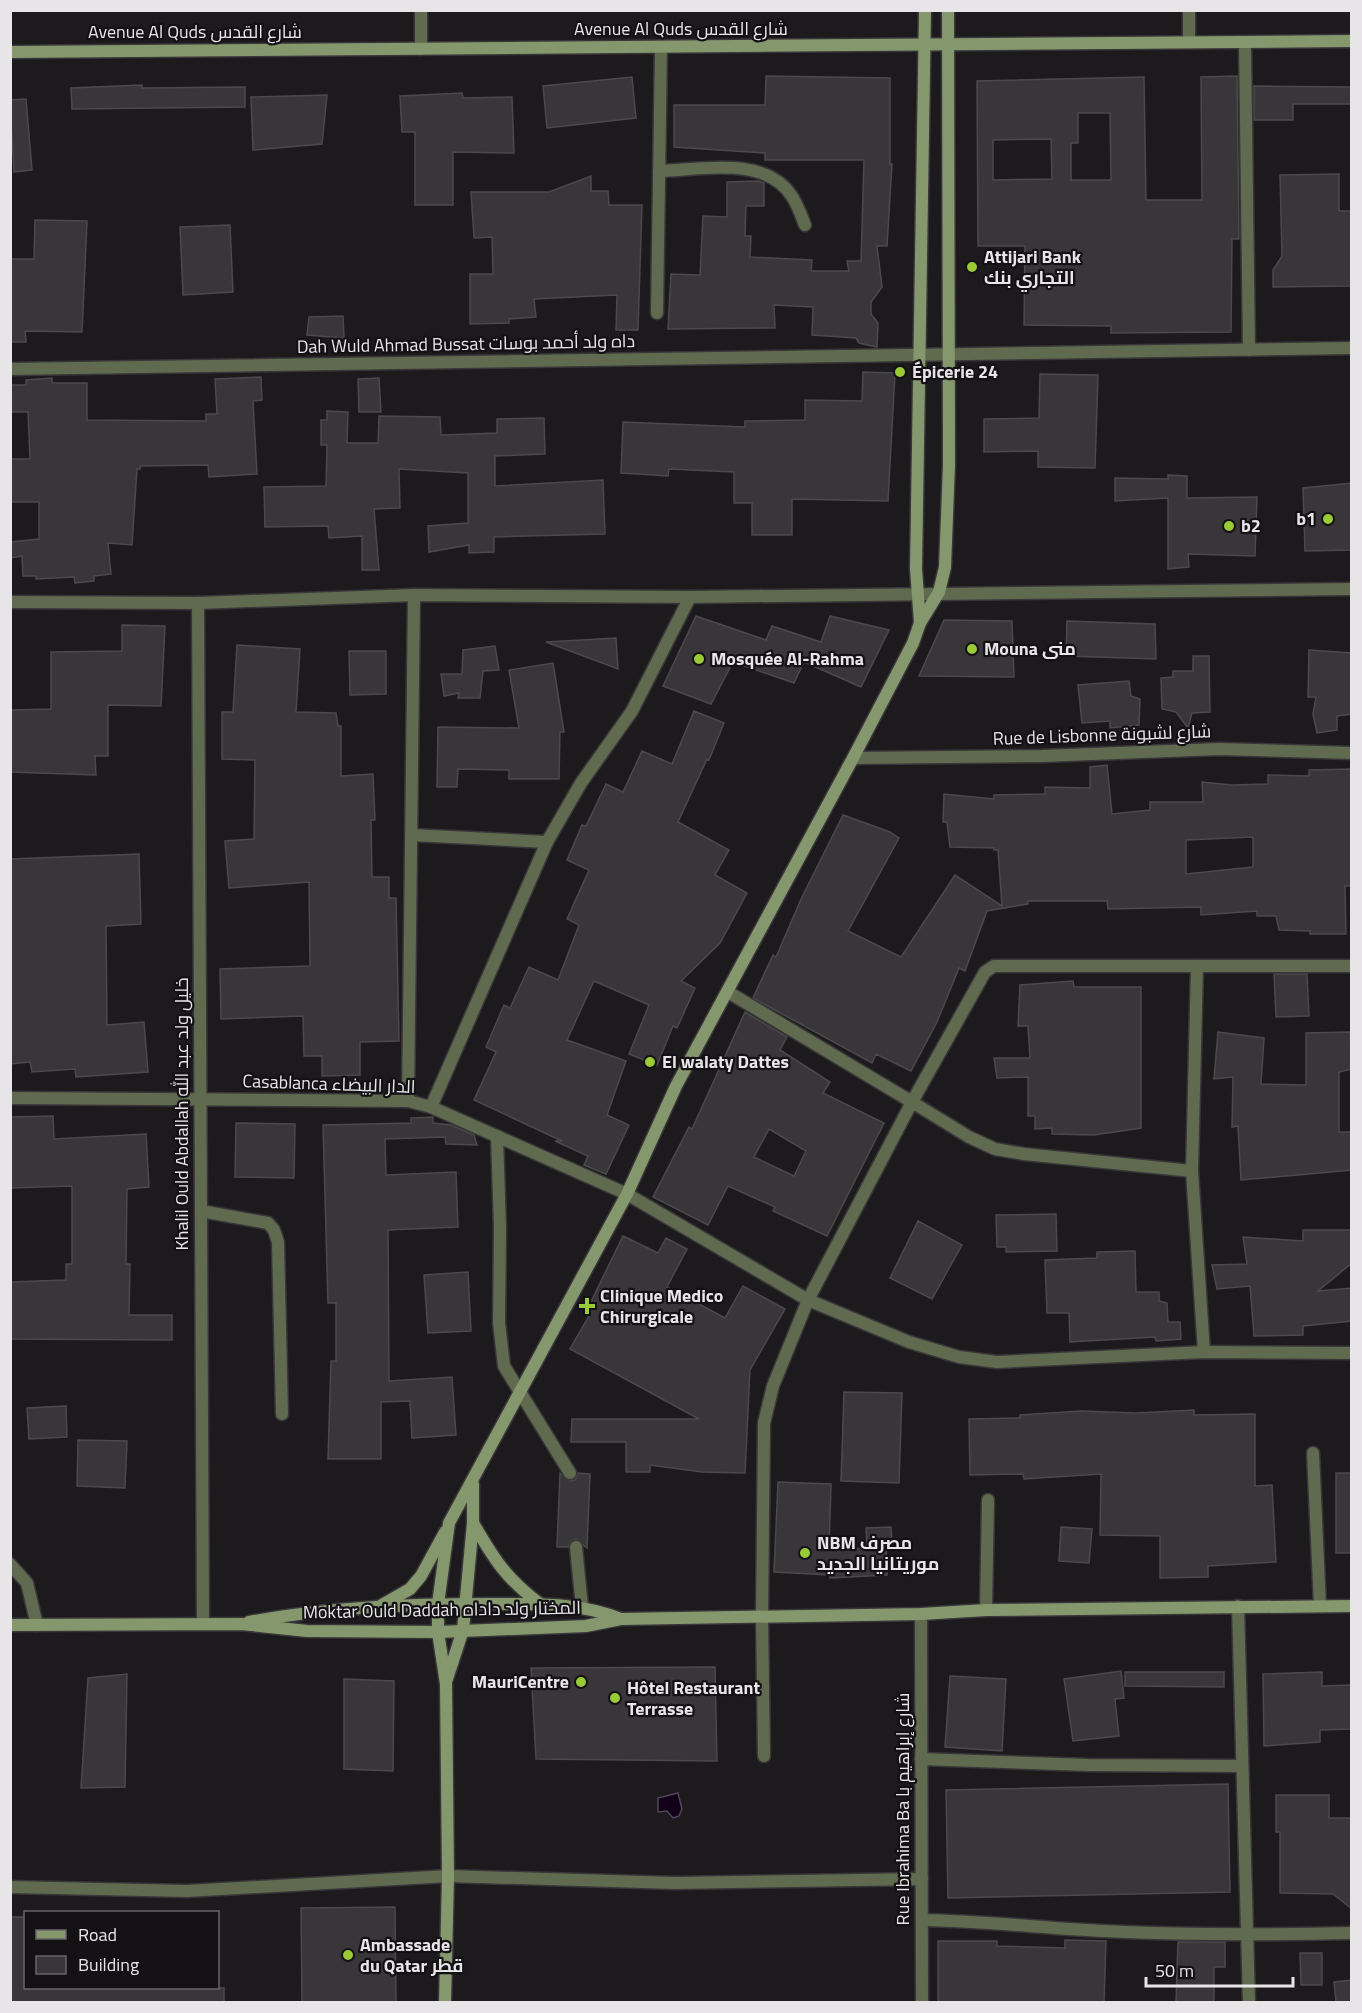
<svg xmlns="http://www.w3.org/2000/svg" width="1362" height="2013" font-family="'Titillium Web',Cairo,sans-serif">
<style>
.water{fill:#120019;stroke:#524557;stroke-width:1.5}
.building{fill:#39363a;stroke:#4c494d;stroke-width:1.5;fill-rule:evenodd}
.lines{fill:none;stroke-linecap:round;stroke-linejoin:round}
.lane-casing{stroke:#383639;stroke-width:15}
.street-casing{stroke:#383639;stroke-width:15}
.secondary-casing{stroke:#383639;stroke-width:15}
.lane{stroke:#5f6a4f;stroke-width:12}
.street{stroke:#5f6a4f;stroke-width:12}
.secondary{stroke:#85986d;stroke-width:12}
.poi-dot{fill:#99cb36;stroke:#131114;stroke-width:2}
.labels{text-anchor:middle;stroke-width:4.5;stroke-linejoin:round;paint-order:stroke}
.street-label{font-size:18px;fill:#e7e5e8;stroke:#131114}
.poi-label{font-size:18px;font-weight:bold;fill:#e7e5e8;stroke:#131114;text-anchor:start}
</style>
<rect width="100%" height="100%" fill="#1c1a1d"/>
<path class="water" d="M678 1793 682 1809 679 1816 673 1818 667 1811 658 1812V1798Z"/>
<g class="building">
<path d="M766 76 890 78V164H892L887 246H877L882 287 871 302V314L878 323 877 347 859 343 856 338 812 335 813 307 774 305 775 328 668 329 671 274 700 275 703 216 727 217V182L758 181 764 183V206H746L745 236H751L750 257 812 260 811 271H849L847 261H861L864 160H765V153L674 147V105H765Z"/>
<path d="M1237 76 1239 239H1232L1231 332 1111 333V326L1024 325 1025 246H978L977 81 1144 77 1146 200H1202L1201 77ZM1078 113H1110L1111 180H1071V143H1078ZM1051 139 1052 179 993 180V140Z"/>
<path d="M632 77 636 118 547 128 543 86Z"/>
<path d="M142 85V88L245 87V107L72 109 71 88Z"/>
<path d="M1254 86 1352 87V104H1293V120H1254Z"/>
<path d="M462 93 463 98 512 97 514 153 453 152V205H415V132H402L400 96Z"/>
<path d="M327 95 322 144 253 150 251 97Z"/>
<path d="M26 99 32 170 14 172 10 100Z"/>
<path d="M1339 174V211H1352V286L1273 287V270L1282 256 1280 175Z"/>
<path d="M591 176V191H608L609 205H642L638 330H616L617 295 534 299 536 317 509 319V323L470 324V274H493L492 237 474 238 471 192H549Z"/>
<path d="M35 220 87 221 82 332 25 331 26 342H10V259H34Z"/>
<path d="M230 225 233 292 183 295 180 227Z"/>
<path d="M343 316 344 338 307 335 309 317Z"/>
<path d="M863 372 895 373 888 501 792 499V535H752V503H734V472L669 469 668 476 621 473 623 422 745 427V421L805 420V400L862 401Z"/>
<path d="M1040 374 1098 375 1095 468 1038 467V451L984 452V419L1039 418Z"/>
<path d="M261 377 262 400 253 401 257 474 209 477 208 465 140 466V469H137L132 545 108 543 111 574 94 576V581L75 583 74 577 36 579V576H23L22 556 10 558V542L39 539V502H10V459H30L28 412H10V385H26V380L52 378V383H87V420L206 421V414H217L215 379Z"/>
<path d="M379 378 381 412H359L358 379Z"/>
<path d="M327 411 348 412 347 443H378L379 416 440 417 441 435 497 433V419L544 418 545 454 495 456V486L603 480 605 534 494 537V552L469 553V545L429 552 428 526 468 523V473L399 469 400 508 374 509 379 570H362V536L329 538 328 526 265 527 264 487 326 486 327 445H321V420H327Z"/>
<path d="M1168 475 1187 476V498L1257 497 1255 556 1188 554 1189 567 1168 569V498L1115 501V478L1168 479Z"/>
<path d="M1352 483V550L1305 551 1303 488Z"/>
<path d="M696 616 766 640 772 626 821 642 830 616 889 630 861 687 804 662 794 683 733 662 711 704 663 686Z"/>
<path d="M944 620 1012 621 1014 677 919 676Z"/>
<path d="M1067 621 1155 624 1156 659 1066 656Z"/>
<path d="M122 625 165 626 161 706 108 705V756H95L96 775 10 772V710L51 709V652L122 651Z"/>
<path d="M616 638 618 669 546 642Z"/>
<path d="M237 645 300 649 296 712 336 713 338 726H341V776L373 774 375 820H371L372 877H389V898H396L399 1041 360 1042V1075L322 1076V1056H304L303 1016 221 1019 220 969 310 966 309 882 229 888 225 841 254 839 255 760 222 759V712H233Z"/>
<path d="M495 646 499 670 483 671 480 698H458L459 693 444 696 441 674H462L463 650Z"/>
<path d="M1309 650 1352 653V714L1337 716V730L1317 733 1313 714 1316 697H1308Z"/>
<path d="M349 651H386V694L350 695Z"/>
<path d="M1193 656H1209L1210 712 1192 713 1188 728 1176 712 1162 709 1161 678 1173 677V671H1193Z"/>
<path d="M553 663 564 732H560L559 779H509V770L458 769 457 787H437L438 727 519 728 509 670Z"/>
<path d="M1129 681 1131 696 1140 699 1139 725 1110 728V721L1082 723 1078 685Z"/>
<path d="M694 711 724 723 709 760 707 759 678 822 729 850 715 875 747 893 720 943 681 981 695 988 677 1028 673 1026 657 1065 629 1054 649 1005 594 981 567 1040 626 1061 607 1115 629 1125 606 1174 584 1165 588 1156 555 1141H562L474 1100 496 1052 486 1047 504 1005 510 1008 529 967 558 980 579 925 567 919 589 870 567 860 582 825 586 826 606 784 623 792 642 751 672 764Z"/>
<path d="M1107 765 1112 814 1150 810V802H1203L1202 782 1232 785 1268 784V775L1309 776V770L1352 769V886H1345L1346 934H1310V931L1279 930 1276 916H1257V911L1201 915V907L1108 909 1107 901H1028V904L987 911 965 971 959 968 937 1022 911 1071 876 1054 872 1063 753 998 773 955 776 957 802 897 843 815 890 832 899 838 848 931 901 957 955 875 1002 906 998 850H994V848L950 847 947 822H943L944 794 994 799V795L1045 794V787L1090 788V767ZM1253 837V867L1186 874V840Z"/>
<path d="M139 854 141 924 106 926 107 1025 144 1022 148 1072 76 1077 75 1069 32 1072 30 1062 10 1064V859Z"/>
<path d="M1274 974H1307L1309 1016 1276 1017Z"/>
<path d="M1073 981 1074 987H1141V1128L1094 1135 1052 1134V1128L1035 1129V1116H1028V1077L997 1078 994 1058H1030L1028 1026H1018L1020 985Z"/>
<path d="M745 1012 787 1037 780 1050 830 1082 823 1093 884 1123 827 1236 773 1211 775 1207 728 1186 708 1225 653 1197 689 1127 692 1129ZM769 1129 806 1151 794 1176 754 1157Z"/>
<path d="M1218 1032 1264 1038 1261 1084 1306 1085V1033L1350 1032 1352 1069 1339 1072V1132H1352V1170L1241 1180 1238 1126 1232 1127 1233 1077 1214 1079Z"/>
<path d="M53 1116 54 1139 146 1134 149 1187 127 1189 126 1264H130L129 1315H172V1340L10 1339V1282L66 1280V1264H72V1186L10 1188V1117Z"/>
<path d="M433 1117V1123L451 1125 474 1135 477 1145 446 1144 445 1137 385 1139 386 1175 456 1172 458 1227 388 1230 389 1381 452 1377 456 1435 412 1438 410 1401 381 1402V1459H328L331 1361H336V1303H328L323 1125 411 1123V1118Z"/>
<path d="M236 1123 295 1124 294 1178 235 1177Z"/>
<path d="M1056 1214 1057 1251 1006 1252V1247H997L996 1215Z"/>
<path d="M918 1221 962 1245 932 1299 890 1278Z"/>
<path d="M1303 1230H1352V1263L1318 1291 1352 1288V1321L1303 1326V1335L1254 1336 1250 1286 1217 1289 1212 1265 1247 1264 1243 1237 1303 1241Z"/>
<path d="M623 1236 658 1253 666 1238 687 1249 667 1287 725 1318 743 1286 785 1309 750 1370 745 1473 702 1472 650 1465V1472H626V1442H571L572 1419H699L570 1349 590 1314 586 1312Z"/>
<path d="M1135 1251 1136 1292H1159V1301L1167 1303 1168 1322H1180L1181 1339 1156 1341 1155 1337 1070 1342 1069 1313H1047L1045 1260 1097 1258V1252Z"/>
<path d="M468 1272 471 1331 428 1333 424 1275Z"/>
<path d="M844 1392 902 1393 899 1483 841 1481Z"/>
<path d="M66 1406 67 1437 29 1439 27 1408Z"/>
<path d="M1194 1410V1415L1255 1414V1486L1272 1485 1276 1562 1208 1566V1577L1160 1578V1536L1100 1535 1101 1474 1024 1479 1023 1474 970 1475 969 1419 1020 1418V1415L1081 1411 1136 1413Z"/>
<path d="M78 1440 127 1441 125 1488 77 1486Z"/>
<path d="M560 1473 570 1481 575 1480 578 1473 590 1474 587 1548 576 1539 571 1541 568 1547H557Z"/>
<rect x="1336" y="1473" width="16" height="80"/>
<path d="M778 1482 831 1484 829 1550 867 1548 866 1528 891 1527 892 1546H886L887 1575 830 1578V1575L774 1572Z"/>
<path d="M1061 1527 1092 1529 1089 1563 1059 1561Z"/>
<path d="M715 1667 717 1761 536 1759 531 1668Z"/>
<path d="M1121 1671 1124 1698 1115 1699 1119 1736 1073 1741 1064 1679Z"/>
<path d="M1125 1672H1224V1687L1125 1686Z"/>
<path d="M1322 1672V1686L1352 1685V1729L1320 1730V1742L1264 1746 1263 1674Z"/>
<path d="M127 1674 125 1787 81 1788 88 1678Z"/>
<path d="M950 1676 1006 1679 1002 1751 945 1747Z"/>
<path d="M344 1679 394 1681 393 1771 344 1769Z"/>
<path d="M1228 1784 1230 1892 948 1898 946 1790Z"/>
<path d="M1276 1795H1329V1818H1352V1909L1333 1894 1280 1893V1832H1276Z"/>
<path d="M395 1907 396 2002H302L301 1908Z"/>
<path d="M10 1917H26V1988H224V2002H10Z"/>
<path d="M1065 1940 1106 1941 1104 2002H938V1941H997V1946L1065 1948Z"/>
<path d="M1178 1942H1225V1967H1214V2002H1176Z"/>
<path d="M1300 1953H1322V1985H1301Z"/>
<path d="M1352 1980V2002H1336L1334 1982Z"/>
</g>
<g class="lines">
<defs>
<g id="lane">
<path d="M659 171C699 170 764 155 791 195 797 203 801 215 805 225"/>
<path d="M657 313 661 47"/>
<path d="M497 1136 500 1228 499 1323 504 1366 570 1473"/>
<path d="M201 1211 268 1223 274 1230 278 1242 282 1414"/>
<path d="M1313 1453 1320 1606"/>
<path d="M576 1547 582 1607"/>
<path d="M10 1564 27 1583 37 1625"/>
<path d="M986 1610 988 1500"/>
<path d="M762 1617 764 1756"/>
</g>
<g id="street">
<path d="M421 10V49"/>
<path d="M1189 10V42"/>
<path d="M1245 43 1249 350"/>
<path d="M10 369 1352 348"/>
<path d="M10 602 198 603 414 595 690 597 1352 589"/>
<path d="M198 603 203 1624"/>
<path d="M853 758 1042 756 1219 749 1352 753"/>
<path d="M412 835 547 842"/>
<path d="M1197 966 1192 1171 1204 1352"/>
<path d="M728 992 912 1102 985 972 994 966H1352"/>
<path d="M10 1098 408 1101 431 1107 627 1194 808 1300 909 1342 959 1357 997 1362 1204 1352 1352 1353"/>
<path d="M408 1101 414 595"/>
<path d="M431 1107 547 842 581 783 632 711 690 597"/>
<path d="M1238 1606 1249 2002"/>
<path d="M921 1614 922 2002"/>
<path d="M762 1617 764 1423 773 1386 808 1300 912 1102 969 1137 995 1149 1024 1154 1192 1171"/>
<path d="M921 1759 1088 1765 1242 1766"/>
<path d="M10 1887 187 1891 448 1876 675 1883 922 1879"/>
<path d="M922 1920C982 1921 1044 1928 1104 1931 1187 1935 1269 1935 1352 1933"/>
</g>
<g id="secondary">
<path d="M10 52 1352 41"/>
<path d="M920 623 916 569 925 10"/>
<path d="M473 1523C495 1561 506 1578 540 1604"/>
<path d="M382 1605 410 1589 421 1576 445 1532"/>
<path d="M249 1622C328 1607 410 1604 490 1604 535 1604 579 1602 621 1619"/>
<path d="M10 1625 241 1624 307 1631 438 1632 586 1626 621 1619 921 1614 986 1610 1352 1606"/>
<path d="M447 1679 463 1630 473 1523V1484"/>
<path d="M445 2002 448 1876 446 1684 438 1632V1604L449 1523 627 1194 676 1086 853 758 913 643 920 623 939 592 945 567 949 465 948 10"/>
</g>
</defs>
<use href="#lane" class="lane-casing"/>
<use href="#street" class="street-casing"/>
<use href="#secondary" class="secondary-casing"/>
<use href="#lane" class="lane"/>
<use href="#street" class="street"/>
<use href="#secondary" class="secondary"/>
</g>
<g class="poi-dot">
<circle cx="972" cy="267" r="6"/>
<circle cx="900" cy="372" r="6"/>
<circle cx="1328" cy="519" r="6"/>
<circle cx="1229" cy="526" r="6"/>
<circle cx="972" cy="649" r="6"/>
<circle cx="699" cy="659" r="6"/>
<circle cx="650" cy="1062" r="6"/>
<path d="M584 1297h6v6h6v6h-6v6h-6v-6h-6v-6h6z"/>
<circle cx="805" cy="1553" r="6"/>
<circle cx="581" cy="1682" r="6"/>
<circle cx="615" cy="1698" r="6"/>
<circle cx="348" cy="1955" r="6"/>
</g>
<g class="labels">
<g class="street-label">
<text x="681" y="35">Avenue Al Quds شارع القدس</text>
<text x="195" y="38">Avenue Al Quds شارع القدس</text>
<text transform="translate(466 344) rotate(-1)" y="6">Dah Wuld Ahmad Bussat داه ولد أحمد بوسات</text>
<text transform="translate(1102 735) rotate(-2)" y="6">Rue de Lisbonne شارع لشبونة</text>
<text transform="translate(329 1084) rotate(2)" y="6">Casablanca الدار البيضاء</text>
<text transform="translate(182 1114) rotate(-90)" y="6">Khalil Ould Abdallah خليل ولد عبد الله</text>
<text transform="translate(442 1610) rotate(-1)" y="6">Moktar Ould Daddah المختار ولد داداه</text>
<text transform="translate(903 1809) rotate(-90)" y="6">Rue Ibrahima Ba شارع إبراهيم با</text>
</g>
<g class="poi-label">
<text x="984" y="263">Attijari Bank<tspan x="984" dy="21">التجاري بنك</tspan></text>
<text x="912" y="378">Épicerie 24</text>
<text x="1316" y="525" text-anchor="end">b1</text>
<text x="1241" y="532">b2</text>
<text x="984" y="655">Mouna منى</text>
<text x="711" y="665">Mosquée Al-Rahma</text>
<text x="662" y="1068">El walaty Dattes</text>
<text x="600" y="1302">Clinique Medico<tspan x="600" dy="21">Chirurgicale</tspan></text>
<text x="817" y="1549">NBM مصرف<tspan x="817" dy="21">موريتانيا الجديد</tspan></text>
<text x="569" y="1688" text-anchor="end">MauriCentre</text>
<text x="627" y="1694">Hôtel Restaurant<tspan x="627" dy="21">Terrasse</tspan></text>
<text x="360" y="1951">Ambassade<tspan x="360" dy="21">du Qatar قطر</tspan></text>
</g>
</g>
<rect width="1362" height="2013" fill="none" stroke="#e7e5e8" stroke-width="24"/>
<rect x="24" y="1911" width="195" height="78" fill="#131114" stroke="#686669" stroke-width="1.5"/>
<rect x="36" y="1930" width="30" height="9" fill="#85986d" stroke="#686669" stroke-width="1.5"/>
<text x="78" y="1941" font-size="18" fill="#e7e5e8">Road</text>
<rect x="36" y="1956" width="30" height="18" fill="#39363a" stroke="#686669" stroke-width="1.5"/>
<text x="78" y="1971" font-size="18" fill="#e7e5e8">Building</text>
<path d="M1146 1977v9h147v-9" fill="none" stroke="#e7e5e8" stroke-width="3"/>
<text x="1155" y="1977" font-size="18" fill="#e7e5e8" stroke="#131114" stroke-width="4.5" paint-order="stroke">50 m</text>
</svg>
